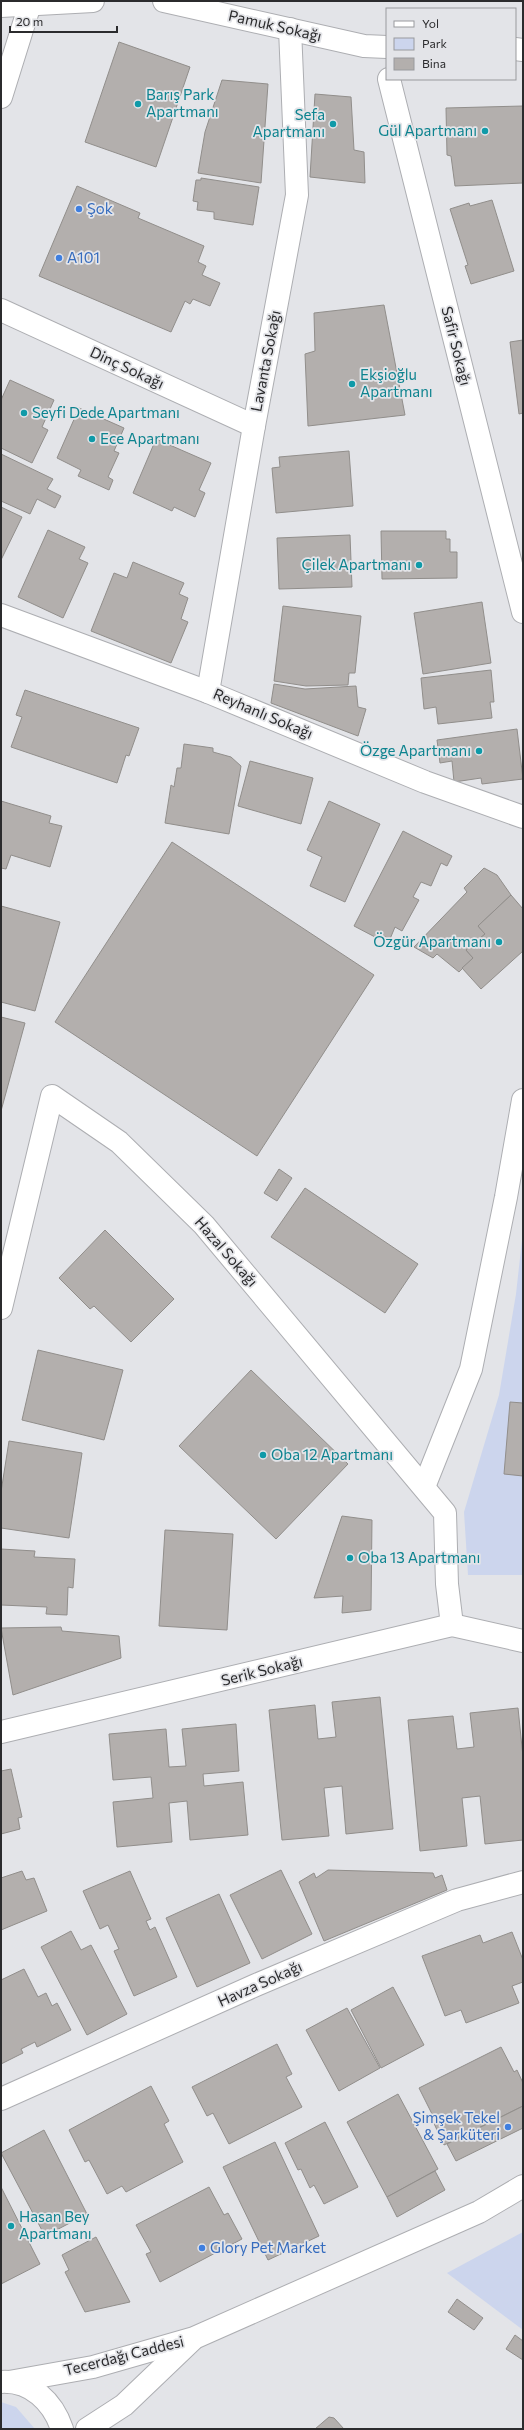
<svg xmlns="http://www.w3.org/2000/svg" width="524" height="2430" font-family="Commissioner,sans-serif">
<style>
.green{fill:#ccd5ed}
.building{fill:#b3afad;stroke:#918e8b}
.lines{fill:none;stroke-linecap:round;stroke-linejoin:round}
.minor-casing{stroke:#adaeb2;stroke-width:24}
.major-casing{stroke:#adaeb2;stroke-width:24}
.minor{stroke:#fff;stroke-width:22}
.major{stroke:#fff;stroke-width:22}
.culture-dot{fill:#0f9aa8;stroke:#e3e4e8;stroke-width:1.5}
.shop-dot{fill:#3f7fe0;stroke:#e3e4e8;stroke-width:1.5}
.labels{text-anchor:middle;stroke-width:3.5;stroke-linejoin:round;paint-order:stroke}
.street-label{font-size:15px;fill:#2b2b2d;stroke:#e3e4e8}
.culture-label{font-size:15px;fill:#0d838f;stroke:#e3e4e8;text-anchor:start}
.shop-label{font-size:15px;fill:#366cbe;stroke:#e3e4e8;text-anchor:start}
</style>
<rect width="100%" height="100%" fill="#e3e4e8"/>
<g class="green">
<path d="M523 1231V1575H468L464 1512 499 1395 516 1294Z"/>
<path d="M523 2232V2330L447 2273Z"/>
<path d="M1 2402 16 2407 35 2429H1Z"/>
</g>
<g class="building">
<path d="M119 42 190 67 156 167 85 142Z"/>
<path d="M222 80 268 84 261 183 198 173 205 132Z"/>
<path d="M315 94 351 97 354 150 364 152 365 183 310 177Z"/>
<path d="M523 106V183L455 186 451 156 447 155 446 108Z"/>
<path d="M201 178 259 187 253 225 214 219V212L197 210 198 202 193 201 196 180H201Z"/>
<path d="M77 186 140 213 138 218 204 246 198 262 206 266 202 275 220 283 210 306 193 299 190 304 185 301 171 332 39 276Z"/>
<path d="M492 200 514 271 471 284 465 266 468 265 450 209 469 203 470 206Z"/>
<path d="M384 305 405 415 308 426 305 354 315 351 314 313Z"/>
<path d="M523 340V413L519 414 510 342Z"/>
<path d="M10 380 54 400 42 427 48 430 32 463 1 448V400Z"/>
<path d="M79 408 124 428 114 451 119 453 108 477 113 480 109 490 78 476 81 470 57 458Z"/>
<path d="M156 439 211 463 199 490 205 493 195 517 174 507 172 511 133 493Z"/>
<path d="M349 451 353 506 276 513 272 468 280 467 279 457Z"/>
<path d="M1 454 53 479 47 489 61 496 55 508 37 499 30 514 1 501Z"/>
<path d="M1 507 22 517 1 560Z"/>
<path d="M48 530 85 547 79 559 88 563 63 618 18 597Z"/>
<path d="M381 531H446V539H450V552H457V578L382 579Z"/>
<path d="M350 535 352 587 279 589 277 538Z"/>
<path d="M133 562 184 583 179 594 188 598 181 619 188 622 171 663 91 631 114 573 127 578Z"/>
<path d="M482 602 491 663 423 674 414 613Z"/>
<path d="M283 606 361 616 355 673H349L348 685 306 686 274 681Z"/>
<path d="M491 670 494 702H490L492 718 438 724 436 707 424 709 421 678Z"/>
<path d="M274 684 305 689 356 686 358 707 366 709 358 736 271 703Z"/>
<path d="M25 690 139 728 129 756 126 755 117 783 11 747 22 717 16 715Z"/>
<path d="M517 729 523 779 482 784 481 778 454 782 452 761 440 763 437 740Z"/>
<path d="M184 744 213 748V752L231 757 241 766 229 834 165 823 171 785 174 787 177 768H181Z"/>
<path d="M250 761 313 778 301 824 238 806Z"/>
<path d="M1 801 51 816 49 823 62 826 50 867 11 855 6 869 1 868Z"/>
<path d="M329 801 380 824 345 902 310 886 322 857 307 850Z"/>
<path d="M403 831 452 856 447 866 441 863 431 886 421 882 413 897 419 900 402 931 395 927 390 939 377 933 375 937 354 926Z"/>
<path d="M172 842 374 975 257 1156 55 1022Z"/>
<path d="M484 868 497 875 511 895 478 926 485 934 466 950 473 958 459 972 437 954 433 958 414 947 467 892 464 888Z"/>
<path d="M511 895 523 909V951L481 989 462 968 473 958 466 950 485 934 478 926Z"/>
<path d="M1 906 60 922 35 1011 1 1002Z"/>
<path d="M1 1017 25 1023 1 1111Z"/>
<path d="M279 1169 292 1178 277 1201 264 1193Z"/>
<path d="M305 1188 418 1264 385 1313 271 1237Z"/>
<path d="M105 1230 174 1299 131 1342 94 1306 90 1309 59 1278Z"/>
<path d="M38 1350 123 1370 104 1440 22 1420Z"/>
<path d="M251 1370 348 1464 276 1539 179 1446Z"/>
<path d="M510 1402 523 1403V1476L504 1474Z"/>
<path d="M9 1441 82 1453 69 1538 1 1528V1492Z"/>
<path d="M342 1516 372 1520 371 1610 342 1613 343 1596 314 1598Z"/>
<path d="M165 1530 233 1534 227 1630 159 1626Z"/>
<path d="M1 1549 35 1551 34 1557 75 1559 73 1588 68 1587 67 1615 46 1614 47 1607 1 1605Z"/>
<path d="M61 1627 62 1631 119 1636 121 1658 13 1695 1 1628Z"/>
<path d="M380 1697 393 1829 346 1834 342 1786 324 1788 329 1836 282 1840 269 1710 315 1705 318 1739 336 1737 332 1702Z"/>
<path d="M518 1708 523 1757V1840L485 1844 480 1796 462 1798 467 1846 420 1851 408 1720 453 1716 457 1749 474 1747 470 1713Z"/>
<path d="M236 1724 239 1771 203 1774 204 1786 243 1782 248 1835 190 1840 187 1801 169 1803 172 1842 117 1847 113 1802 153 1798 151 1777 113 1780 109 1734 166 1729 169 1767 186 1766 182 1729Z"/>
<path d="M11 1769 22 1817 18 1818 20 1829 1 1834V1771Z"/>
<path d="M281 1870 312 1934 262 1959 230 1895Z"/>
<path d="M328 1870 433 1873 435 1878 442 1875 447 1890 324 1941 299 1882 314 1873 316 1878Z"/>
<path d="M22 1871 26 1880 34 1878 47 1911 1 1930V1878Z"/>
<path d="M130 1871 151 1919 146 1921 150 1930 155 1927 177 1977 134 1996 114 1951 119 1949 108 1925 100 1929 83 1891Z"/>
<path d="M219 1894 250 1963 197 1987 166 1918Z"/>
<path d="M71 1931 81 1950 91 1945 127 2014 87 2035 41 1947Z"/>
<path d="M512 1932 523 1960V1982L512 1986 519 2003 466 2023 461 2010 445 2016 422 1956 480 1935 483 1943Z"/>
<path d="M24 1969 38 1997 46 1993 52 2006 57 2003 71 2030 37 2047 35 2042 21 2049 23 2053 1 2064V1980Z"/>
<path d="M393 1987 424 2045 381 2068 351 2010Z"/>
<path d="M347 2008 380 2068 339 2091 306 2030Z"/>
<path d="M277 2044 292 2074 286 2077 302 2107 229 2144 213 2113 207 2116 192 2087Z"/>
<path d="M501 2047 514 2072 517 2070 523 2083V2106L444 2145 431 2117 433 2116 419 2088Z"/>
<path d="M151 2086 169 2121 164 2124 183 2162 126 2192 122 2186 107 2194 89 2160 85 2162 69 2130Z"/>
<path d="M398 2094 438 2169 387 2197 347 2122Z"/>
<path d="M523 2106V2128L456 2161 447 2144Z"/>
<path d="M325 2122 358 2187 324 2204 314 2185 310 2188 301 2169 298 2170 285 2143Z"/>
<path d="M44 2130 87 2214 45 2236 1 2153Z"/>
<path d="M275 2142 319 2236 268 2260 223 2167Z"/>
<path d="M435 2171 445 2190 397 2217 387 2197Z"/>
<path d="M1 2187 40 2264 1 2284Z"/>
<path d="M209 2187 224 2215 228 2213 242 2239 160 2282 146 2254 151 2252 136 2225Z"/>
<path d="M96 2237 130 2302 85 2312 65 2272 69 2270 62 2255Z"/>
<path d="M457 2299 483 2318 474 2330 448 2312Z"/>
<path d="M515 2335 523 2341V2360L506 2349Z"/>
<path d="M329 2417 334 2418 344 2429H315Z"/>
</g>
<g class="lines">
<defs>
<g id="minor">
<path d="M164 1 364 46 387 47"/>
<path d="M1 6 93 1"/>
<path d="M515 49 523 50"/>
<path d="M389 79 523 612"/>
<path d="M1 97 31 1"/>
<path d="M1 310 254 426"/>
<path d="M1 615 208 692 425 782 523 817"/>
<path d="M208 692 254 426 297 195 290 29"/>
<path d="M1 1308 52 1096 119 1142 204 1225 445 1513 447 1584 452 1625"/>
<path d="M424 1487 471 1369 506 1197 523 1100"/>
<path d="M1 1732 452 1625 523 1641"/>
<path d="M1 2099 256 1985 457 1900 523 1882"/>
<path d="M9 2382 93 2367 194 2338 479 2212 523 2186"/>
<path d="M87 2429 124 2405 192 2340"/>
</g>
<path id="major" d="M1 2382C31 2380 53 2402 62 2429"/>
</defs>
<use href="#minor" class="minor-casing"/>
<use href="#major" class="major-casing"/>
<use href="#minor" class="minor"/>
<use href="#major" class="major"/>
</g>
<g class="culture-dot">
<circle cx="138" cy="104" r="4"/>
<circle cx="333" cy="124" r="4"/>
<circle cx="485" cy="131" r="4"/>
<circle cx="352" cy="384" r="4"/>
<circle cx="24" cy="413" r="4"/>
<circle cx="92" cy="439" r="4"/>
<circle cx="419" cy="565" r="4"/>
<circle cx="479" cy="751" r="4"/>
<circle cx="499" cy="942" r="4"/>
<circle cx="263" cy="1455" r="4"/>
<circle cx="350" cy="1558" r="4"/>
<circle cx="11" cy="2226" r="4"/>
</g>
<g class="shop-dot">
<circle cx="79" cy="209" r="4"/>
<circle cx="59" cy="258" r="4"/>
<circle cx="508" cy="2127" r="4"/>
<circle cx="202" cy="2248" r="4"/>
</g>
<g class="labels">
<g class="street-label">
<text transform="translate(275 26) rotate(13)" y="5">Pamuk Sokağı</text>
<text transform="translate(456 346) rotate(76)" y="5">Safir Sokağı</text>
<text transform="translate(266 361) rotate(-79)" y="5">Lavanta Sokağı</text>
<text transform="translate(127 368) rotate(25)" y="5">Dinç Sokağı</text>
<text transform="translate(263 714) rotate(23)" y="5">Reyhanlı Sokağı</text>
<text transform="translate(226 1252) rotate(49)" y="5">Hazal Sokağı</text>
<text transform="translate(262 1671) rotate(-14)" y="5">Serik Sokağı</text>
<text transform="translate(260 1984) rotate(-24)" y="5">Havza Sokağı</text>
<text transform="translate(124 2356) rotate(-14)" y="5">Tecerdağı Caddesi</text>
</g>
<g class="culture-label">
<text x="146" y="100">Barış Park<tspan x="146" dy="17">Apartmanı</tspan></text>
<text x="325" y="120" text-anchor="end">Sefa<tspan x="325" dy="17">Apartmanı</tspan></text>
<text x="477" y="136" text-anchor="end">Gül Apartmanı</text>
<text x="360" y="380">Ekşioğlu<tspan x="360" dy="17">Apartmanı</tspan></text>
<text x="32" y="418">Seyfi Dede Apartmanı</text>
<text x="100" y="444">Ece Apartmanı</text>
<text x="411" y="570" text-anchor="end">Çilek Apartmanı</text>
<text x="471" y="756" text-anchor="end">Özge Apartmanı</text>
<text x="491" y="947" text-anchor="end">Özgür Apartmanı</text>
<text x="271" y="1460">Oba 12 Apartmanı</text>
<text x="358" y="1563">Oba 13 Apartmanı</text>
<text x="19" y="2222">Hasan Bey<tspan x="19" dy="17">Apartmanı</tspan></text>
</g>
<g class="shop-label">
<text x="87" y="214">Şok</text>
<text x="67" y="263">A101</text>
<text x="500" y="2123" text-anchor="end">Şimşek Tekel<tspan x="500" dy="17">&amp; Şarküteri</tspan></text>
<text x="210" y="2253">Glory Pet Market</text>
</g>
</g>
<rect width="524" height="2430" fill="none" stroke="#2b2b2d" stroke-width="4"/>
<rect x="386" y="8" width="130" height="72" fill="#e3e4e8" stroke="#999a9d"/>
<rect x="394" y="21" width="20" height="6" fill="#ffffff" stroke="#999a9d"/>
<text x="422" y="28" font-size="12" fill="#2b2b2d">Yol</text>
<rect x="394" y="38" width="20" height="12" fill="#ccd5ed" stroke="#999a9d"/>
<text x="422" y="48" font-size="12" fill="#2b2b2d">Park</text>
<rect x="394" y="58" width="20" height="12" fill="#b3afad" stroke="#999a9d"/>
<text x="422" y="68" font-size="12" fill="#2b2b2d">Bina</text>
<path d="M10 26v6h107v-6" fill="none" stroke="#2b2b2d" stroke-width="2"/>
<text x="16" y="26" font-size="12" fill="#2b2b2d" stroke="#e3e4e8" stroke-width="3" paint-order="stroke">20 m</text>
</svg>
